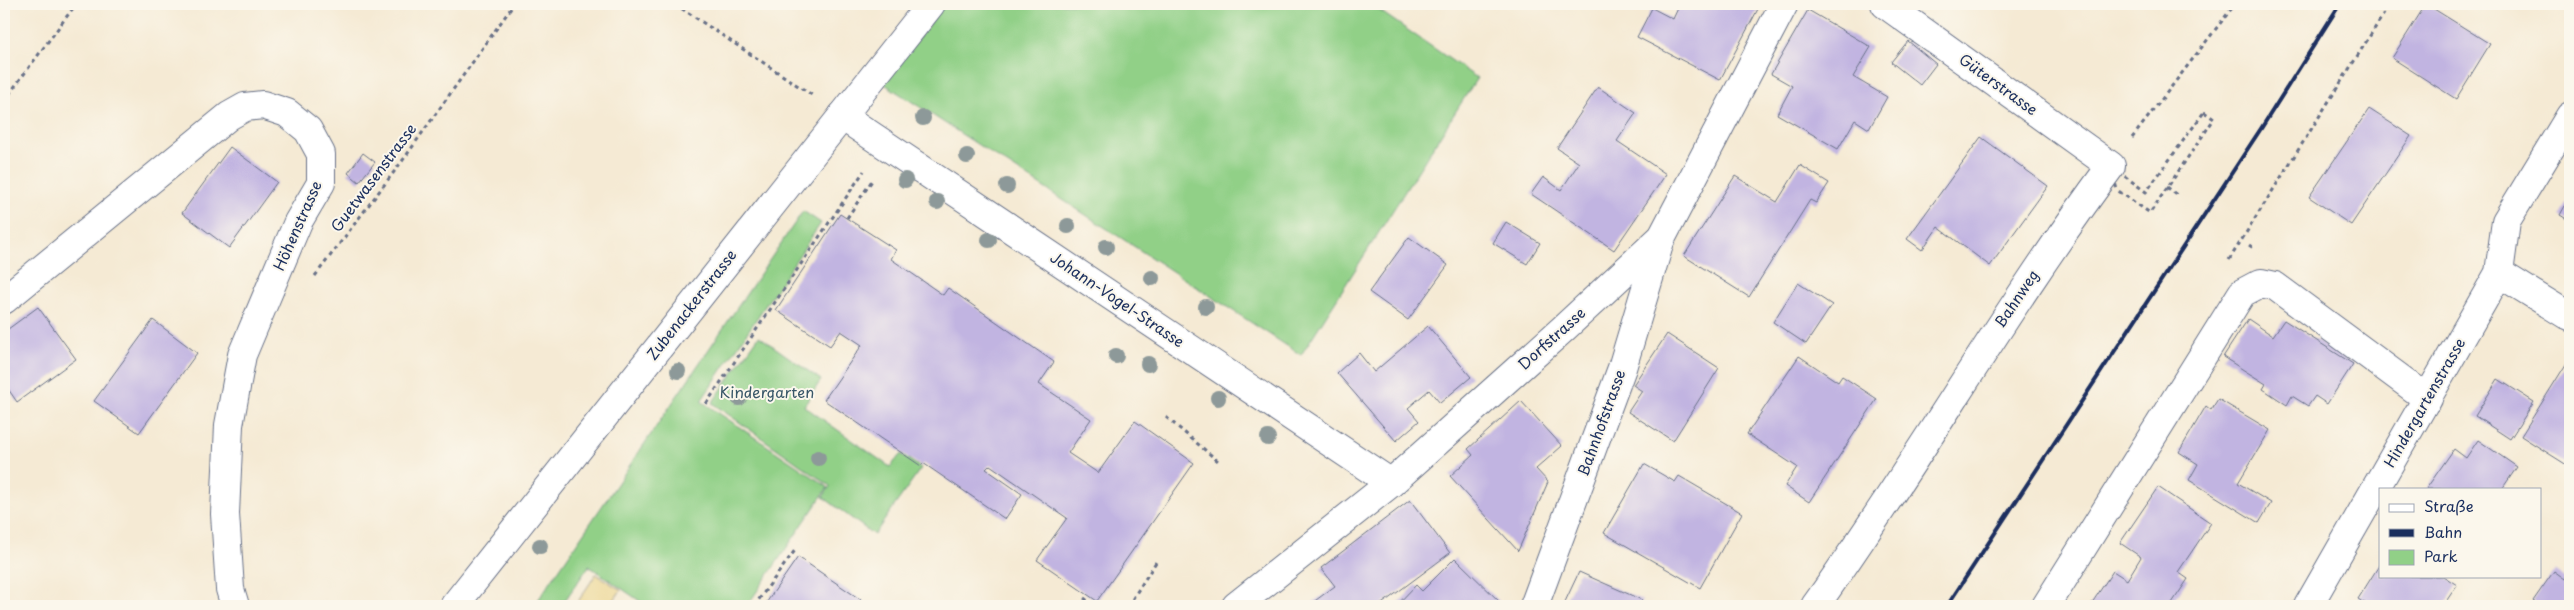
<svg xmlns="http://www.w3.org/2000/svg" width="2574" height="610" font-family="'Playpen Sans',sans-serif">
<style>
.green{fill:#91d087;stroke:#568072}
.sand{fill:#eeda9e;stroke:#84847e}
.building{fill:#c1b4e1}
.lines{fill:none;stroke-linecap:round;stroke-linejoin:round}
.minor-casing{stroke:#677087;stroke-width:30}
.path{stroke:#677087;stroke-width:3;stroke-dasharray:4 4;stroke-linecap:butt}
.minor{stroke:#fff;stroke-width:28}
.rail{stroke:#1b2f5e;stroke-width:4}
.tree{fill:#8d9999}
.labels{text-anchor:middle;stroke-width:4;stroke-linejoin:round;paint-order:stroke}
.street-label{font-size:15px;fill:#1b2f5e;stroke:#fbf7ec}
.park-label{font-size:15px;fill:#385768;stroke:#fbf7ec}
</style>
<rect width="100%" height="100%" fill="#fbf7ec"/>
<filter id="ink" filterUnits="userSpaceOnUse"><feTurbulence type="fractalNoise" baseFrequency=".02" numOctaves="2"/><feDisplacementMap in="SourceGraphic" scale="10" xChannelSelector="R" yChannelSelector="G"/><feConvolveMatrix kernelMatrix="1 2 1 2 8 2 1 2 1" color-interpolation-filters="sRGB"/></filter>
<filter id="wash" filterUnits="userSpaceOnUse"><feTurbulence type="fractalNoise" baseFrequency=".0096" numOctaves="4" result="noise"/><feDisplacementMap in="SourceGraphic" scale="20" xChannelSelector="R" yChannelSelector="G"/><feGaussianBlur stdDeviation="1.12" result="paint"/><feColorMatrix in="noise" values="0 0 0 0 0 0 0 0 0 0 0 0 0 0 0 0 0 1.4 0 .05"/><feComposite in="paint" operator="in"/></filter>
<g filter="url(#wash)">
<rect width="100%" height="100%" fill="#f5ead4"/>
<g class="green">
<path d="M945 4H1370L1477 78 1301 355 883 83Z"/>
<path d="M803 211 821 223 701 401 828 487 747 606H647L589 566 561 606H534Z"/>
<path d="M759 336 821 380 804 406 890 467 901 454 921 468 874 535 823 497 830 486 712 403Z"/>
</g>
<path class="sand" d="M596 574 621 590 610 606H575Z"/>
<g id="blocks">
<g class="building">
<path d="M1680 4H1748L1758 9 1720 80 1637 37 1652 8 1673 19Z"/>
<path d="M2426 4 2490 44 2456 99 2392 58Z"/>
<path d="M1808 10 1871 47 1853 77 1887 97 1869 129 1855 120 1838 149 1777 114 1792 86 1771 74Z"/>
<path d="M1908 41 1936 64 1920 85 1891 62Z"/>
<path d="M1598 87 1636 113 1617 141 1666 174 1614 250 1531 194 1543 177 1561 190 1579 163 1557 148Z"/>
<path d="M2369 109 2411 136 2351 225 2309 197Z"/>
<path d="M1981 137 2048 186 1990 266 1938 227 1922 250 1907 239Z"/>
<path d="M230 147 277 182 229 248 182 213Z"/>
<path d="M363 153 375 162 359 182 348 173Z"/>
<path d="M1800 165 1829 183 1816 203 1810 200 1749 297 1684 256 1735 176 1777 202Z"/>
<path d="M2570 197V221L2560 215Z"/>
<path d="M840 214 896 250 891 259 943 295 948 288 1054 362 1039 384 1091 419 1068 453 1098 473 1135 421 1194 463 1097 601 1037 560 1067 518 990 465 986 469 1022 494 1005 519 923 463 921 466 824 400 862 345 841 331 830 346 776 310Z"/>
<path d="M1506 222 1540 243 1527 264 1493 243Z"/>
<path d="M1409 237 1448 265 1408 320 1369 292Z"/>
<path d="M1798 283 1832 305 1806 344 1773 322Z"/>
<path d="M38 307 76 359 17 402 4 383V332Z"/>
<path d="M2248 319 2273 336 2284 320 2353 364 2327 404 2315 396 2308 406 2292 396 2287 405 2263 389 2266 384 2223 357Z"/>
<path d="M153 320 197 353 139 433 94 401Z"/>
<path d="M1428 326 1471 377 1440 403 1429 390 1408 408 1419 421 1396 441 1337 373 1359 353 1374 372Z"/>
<path d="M1667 334 1719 368 1673 441 1628 412 1642 391 1633 385Z"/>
<path d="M1799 356 1838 382 1842 376 1877 399 1809 502 1785 486 1797 467 1747 434Z"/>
<path d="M2568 361 2570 363V467L2521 436Z"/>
<path d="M2498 379 2534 402 2510 439 2475 416Z"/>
<path d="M2218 399 2270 430 2238 483 2271 503 2259 523 2189 480 2198 464 2179 452 2206 406 2211 410Z"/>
<path d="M1521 401 1562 446 1536 469 1548 482 1518 551 1450 476 1473 455 1468 449Z"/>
<path d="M2478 440 2517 467 2502 489H2426L2454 449 2466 458Z"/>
<path d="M1644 464 1675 482 1679 476 1742 513 1700 588 1604 533Z"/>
<path d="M2158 487 2211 523 2178 572 2188 579 2170 606H2090L2113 571 2127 580 2141 557 2120 543Z"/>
<path d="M1410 500 1450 553 1379 606H1308L1335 586 1321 568Z"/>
<path d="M798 557 870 606H764Z"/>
<path d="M1455 558 1504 606H1396L1416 585 1422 591Z"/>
<path d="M2380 564V576H2443L2457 585 2443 606H2369L2358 599Z"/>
<path d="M2554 571 2565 579 2570 571V606H2540L2533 601Z"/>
<path d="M1579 572 1642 600 1639 606H1563Z"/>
</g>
</g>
</g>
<g filter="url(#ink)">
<use href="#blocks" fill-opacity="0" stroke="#677087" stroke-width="1"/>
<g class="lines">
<defs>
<g id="minor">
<path d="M842 116 1391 483"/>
<path d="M2499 273 2570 317"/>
<path d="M4 300 229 116 245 107 263 105 287 113 308 130 321 154V183L298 222 242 355 229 425 225 514 230 589 235 606"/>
<path d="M454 606 931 4"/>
<path d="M1236 606 1391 483 1563 329 1662 237 1784 4"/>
<path d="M1534 606 1622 368 1661 238"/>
<path d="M1815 606C1918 462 2005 309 2111 166L1885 4"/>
<path d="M2046 606 2242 293 2261 283 2275 286 2428 399"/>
<path d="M2308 606 2499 273 2506 221 2570 116"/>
</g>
</defs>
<use href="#minor" class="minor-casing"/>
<g class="path">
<path d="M675 4 815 97"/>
<path d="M4 101 76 4"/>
<path d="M2204 112 2214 119 2150 213 2117 190 2111 166 2146 192Z"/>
<path d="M2132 138 2235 4"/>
<path d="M2167 187 2178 196"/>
<path d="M847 218 873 179"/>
<path d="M2249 245 2255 249"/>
<path d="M2229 260 2390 4"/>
<path d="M315 276 403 160 514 4"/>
<path d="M706 404 864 171"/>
<path d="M1166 417 1218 461"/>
<path d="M1084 598 1095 606"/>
<path d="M754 606 796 549"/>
<path d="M1128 606 1156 562"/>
</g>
<use href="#minor" class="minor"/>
<path class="rail" d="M1947 606 2262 127 2340 4"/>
</g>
<g class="tree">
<circle cx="923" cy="118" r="8"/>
<circle cx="967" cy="156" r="8"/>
<circle cx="905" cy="180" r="8"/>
<circle cx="1007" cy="186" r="8"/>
<circle cx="937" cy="202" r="8"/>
<circle cx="1068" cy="226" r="8"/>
<circle cx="989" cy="240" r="8"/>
<circle cx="1106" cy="247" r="8"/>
<circle cx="1152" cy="278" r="8"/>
<circle cx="1206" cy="307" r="8"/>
<circle cx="1116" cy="356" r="8"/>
<circle cx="1148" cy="364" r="8"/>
<circle cx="678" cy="371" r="8"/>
<circle cx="739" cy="398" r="8"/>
<circle cx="1218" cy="398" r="8"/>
<circle cx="1268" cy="438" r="8"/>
<circle cx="818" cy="458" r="8"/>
<circle cx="540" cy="546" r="8"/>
</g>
</g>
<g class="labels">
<g class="street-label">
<text transform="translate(1998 85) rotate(36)" y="5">Güterstrasse</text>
<text transform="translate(374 178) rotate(-53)" y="5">Guetwasenstrasse</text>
<text transform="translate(298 226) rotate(-66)" y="5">Höhenstrasse</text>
<text transform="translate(2017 299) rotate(-56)" y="5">Bahnweg</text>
<text transform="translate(1117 300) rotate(34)" y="5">Johann-Vogel-Strasse</text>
<text transform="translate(692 305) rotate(-52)" y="5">Zubenackerstrasse</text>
<text transform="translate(1552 339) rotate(-42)" y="5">Dorfstrasse</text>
<text transform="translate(2425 403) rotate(-60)" y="5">Hindergartenstrasse</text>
<text transform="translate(1602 423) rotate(-70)" y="5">Bahnhofstrasse</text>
</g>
<g class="park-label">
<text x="767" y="398">Kindergarten</text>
</g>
</g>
<rect width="2574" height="610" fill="none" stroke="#fbf7ec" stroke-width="20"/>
<rect x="2379" y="488" width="162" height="90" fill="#fbf7ec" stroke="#a1a7b3"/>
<rect x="2389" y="504" width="25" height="8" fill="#ffffff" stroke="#a1a7b3"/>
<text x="2424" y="512" font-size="15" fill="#1b2f5e">Straße</text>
<rect x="2389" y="529" width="25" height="8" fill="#1b2f5e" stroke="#a1a7b3"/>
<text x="2424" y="538" font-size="15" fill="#1b2f5e">Bahn</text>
<rect x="2389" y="550" width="25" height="15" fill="#91d087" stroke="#a1a7b3"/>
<text x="2424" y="562" font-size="15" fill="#1b2f5e">Park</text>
</svg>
